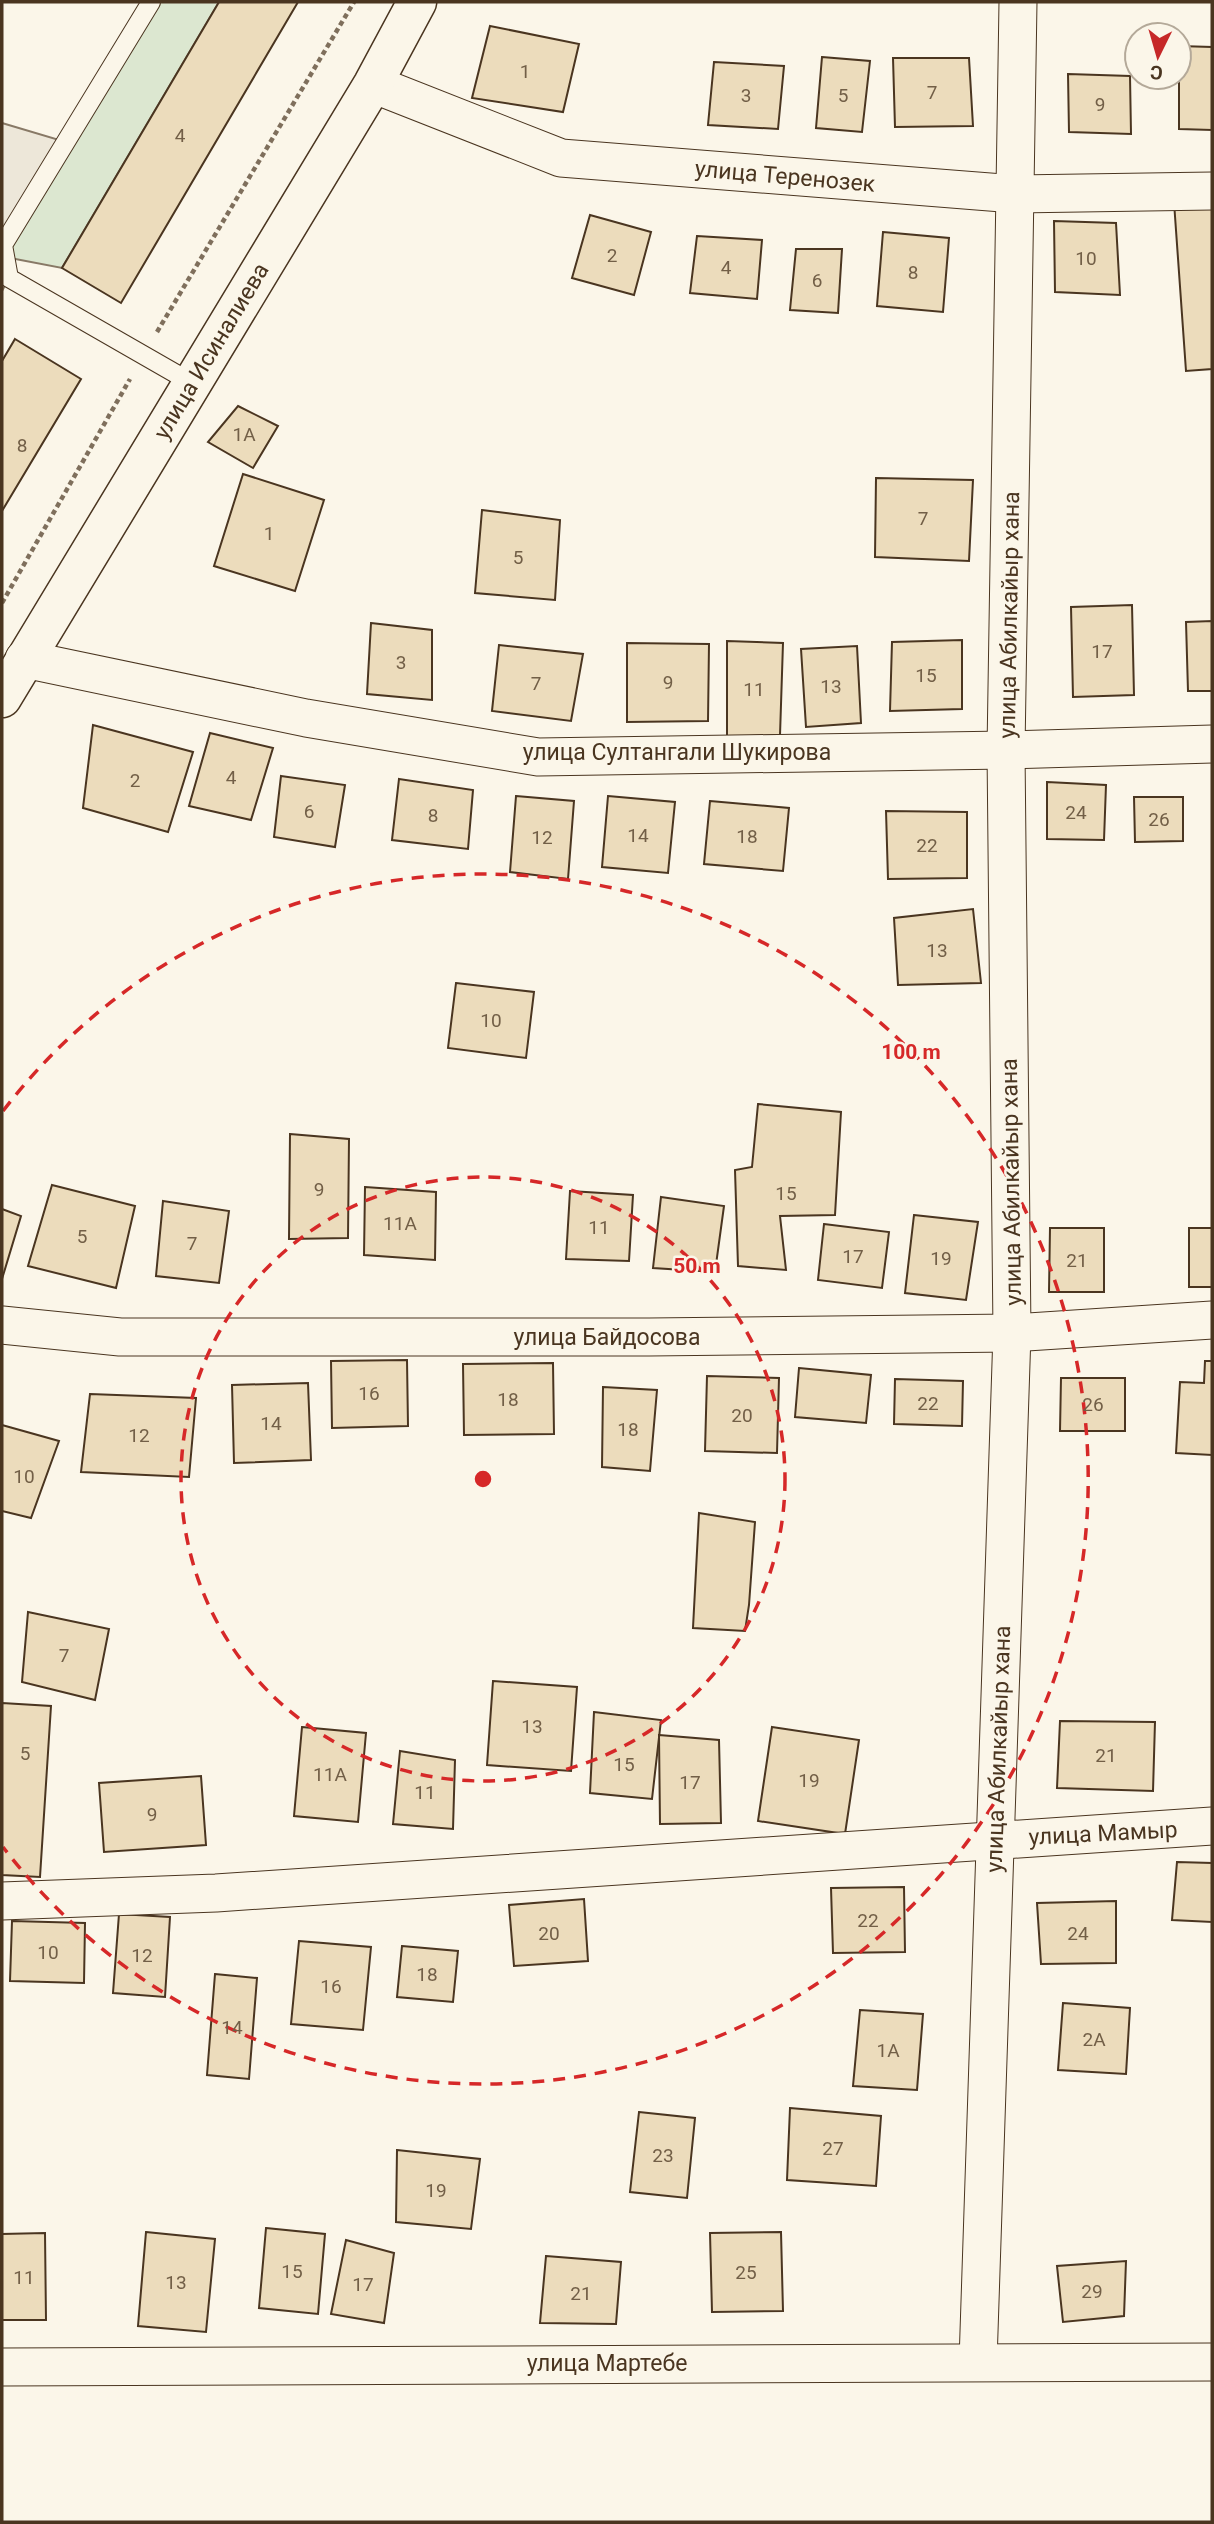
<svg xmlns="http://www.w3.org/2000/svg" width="1214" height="2524" font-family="Roboto,sans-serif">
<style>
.green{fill:#dce7d0;stroke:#887966;stroke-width:2}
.parking{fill:#ede7d9;stroke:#887966;stroke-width:2}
.building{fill:#ecdcbc;stroke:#4a3520;stroke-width:2}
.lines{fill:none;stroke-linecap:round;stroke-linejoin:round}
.lane-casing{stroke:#4a3520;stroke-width:20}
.street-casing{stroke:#4a3520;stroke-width:39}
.secondary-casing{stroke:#4a3520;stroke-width:41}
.path{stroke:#7f6f5c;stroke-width:4.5;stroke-dasharray:5 3.5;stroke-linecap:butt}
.lane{stroke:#fbf6e9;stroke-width:18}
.street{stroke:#fbf6e9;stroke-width:37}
.secondary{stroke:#fbf6e9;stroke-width:38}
.ring{fill:none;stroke:#d62828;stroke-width:3.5;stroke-dasharray:12 9}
.labels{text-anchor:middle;stroke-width:5;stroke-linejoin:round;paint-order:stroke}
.number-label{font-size:19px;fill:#725f47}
.street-label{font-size:23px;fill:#4a3520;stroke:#fbf6e9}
.centre{fill:#d62828;stroke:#fbf6e9;stroke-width:3.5}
.ring-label{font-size:21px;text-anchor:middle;font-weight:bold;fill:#d62828;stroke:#fbf6e9;stroke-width:5;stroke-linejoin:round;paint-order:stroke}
</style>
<rect width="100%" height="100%" fill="#fbf6e9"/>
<path class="green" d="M152 2H219L62 268 5 257Z"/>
<path class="parking" d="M2 123 66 142 3 245 9 278 2 291Z"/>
<g class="building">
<path d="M219 2H298L121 303 62 268Z"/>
<path d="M490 26 579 44 563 112 472 98Z"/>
<path d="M1179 46 1212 47V130L1179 129Z"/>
<path d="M822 57 870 61 862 132 816 128Z"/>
<path d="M893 58H969L973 126 895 127Z"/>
<path d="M714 62 784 66 778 129 708 125Z"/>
<path d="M1068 74 1130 76 1131 134 1069 132Z"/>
<path d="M1212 199V369L1186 371 1174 202Z"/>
<path d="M590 215 651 232 634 295 572 278Z"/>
<path d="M1054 221 1116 223 1120 295 1055 292Z"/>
<path d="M883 232 949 238 943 312 877 306Z"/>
<path d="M697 236 762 240 757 299 690 293Z"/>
<path d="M796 249H842L838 313 790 310Z"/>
<path d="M15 339 81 379 2 511V361Z"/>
<path d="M238 406 278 426 253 468 208 442Z"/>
<path d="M243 474 324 500 295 591 214 566Z"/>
<path d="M876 478 973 480 969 561 875 557Z"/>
<path d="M482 510 560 520 555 600 475 593Z"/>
<path d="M1132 605 1134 695 1073 697 1071 607Z"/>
<path d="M1212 621V691H1188L1186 622Z"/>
<path d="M371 623 432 630V700L367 694Z"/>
<path d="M962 640V709L890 711 892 642Z"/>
<path d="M727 641 783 643 780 735 727 737Z"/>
<path d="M627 643 709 644 708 721 627 722Z"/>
<path d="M499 645 583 654 571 721 492 711Z"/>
<path d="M857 646 861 723 806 727 801 649Z"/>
<path d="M93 725 193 752 168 832 83 808Z"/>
<path d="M210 733 273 748 251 820 189 806Z"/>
<path d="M281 776 345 785 335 847 274 837Z"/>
<path d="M399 779 473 790 468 849 392 840Z"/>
<path d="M1047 782 1106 785 1104 840 1047 839Z"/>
<path d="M516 796 574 801 568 879 510 872Z"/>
<path d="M608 796 675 802 668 873 602 867Z"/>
<path d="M1134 797H1183V841L1135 842Z"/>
<path d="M710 801 789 808 783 871 704 864Z"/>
<path d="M886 811 967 812V878L888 879Z"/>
<path d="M973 909 981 983 898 985 894 918Z"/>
<path d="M456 983 534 992 526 1058 448 1048Z"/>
<path d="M758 1104 841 1112 835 1215 780 1216 786 1270 738 1266 735 1170 752 1167Z"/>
<path d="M290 1134 349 1139 348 1238 289 1239Z"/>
<path d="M52 1185 135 1206 116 1288 28 1266Z"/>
<path d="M365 1187 436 1192 435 1260 364 1255Z"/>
<path d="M570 1191 633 1195 629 1261 566 1259Z"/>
<path d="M661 1197 724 1206 715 1272 653 1268Z"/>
<path d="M163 1201 229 1211 219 1283 156 1276Z"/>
<path d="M2 1209 21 1216 2 1279Z"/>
<path d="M914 1215 978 1222 966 1300 905 1293Z"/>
<path d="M824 1224 889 1232 882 1288 818 1280Z"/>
<path d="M1050 1228H1104V1292H1049Z"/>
<rect x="1189" y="1228" width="23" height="59"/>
<path d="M407 1360 408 1426 332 1428 331 1361Z"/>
<path d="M1205 1361H1212V1455L1176 1453 1180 1382 1204 1383Z"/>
<path d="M553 1363 554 1434 464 1435 463 1364Z"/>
<path d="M799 1368 871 1375 866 1423 795 1417Z"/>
<path d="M707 1376 779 1378 777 1453 705 1451Z"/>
<path d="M1061 1378H1125V1431H1060Z"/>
<path d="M895 1379 963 1381 962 1426 894 1424Z"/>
<path d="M308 1383 311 1460 234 1463 232 1385Z"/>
<path d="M603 1387 657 1390 650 1471 602 1467Z"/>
<path d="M90 1394 196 1398 189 1477 81 1472Z"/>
<path d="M2 1425 59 1441 31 1518 2 1511Z"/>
<path d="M699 1513 755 1522 749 1605 745 1631 693 1628Z"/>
<path d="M28 1612 109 1629 95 1700 22 1682Z"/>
<path d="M493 1681 577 1687 571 1771 487 1765Z"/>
<path d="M2 1703 51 1706 40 1877 2 1875Z"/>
<path d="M594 1712 661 1720 652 1799 590 1793Z"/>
<path d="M1060 1721 1155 1722 1153 1791 1057 1788Z"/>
<path d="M302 1727 366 1733 358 1822 294 1816Z"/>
<path d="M772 1727 859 1740 845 1834 758 1821Z"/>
<path d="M659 1735 719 1740 721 1823 660 1824Z"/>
<path d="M400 1751 455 1760 453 1829 393 1824Z"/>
<path d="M201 1776 206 1845 104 1852 99 1783Z"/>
<path d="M1177 1862 1212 1863V1922L1172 1920Z"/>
<path d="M904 1887 905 1952 833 1953 831 1888Z"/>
<path d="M584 1899 588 1961 514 1966 509 1905Z"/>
<path d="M1116 1901V1963L1041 1964 1037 1903Z"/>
<path d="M119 1914 170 1917 165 1997 113 1993Z"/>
<path d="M12 1921 85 1923 84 1983 10 1981Z"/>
<path d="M299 1941 371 1947 363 2030 291 2024Z"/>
<path d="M402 1946 458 1951 453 2002 397 1997Z"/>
<path d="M215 1974 257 1978 249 2079 207 2075Z"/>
<path d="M1063 2003 1130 2008 1126 2074 1058 2070Z"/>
<path d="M860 2010 923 2014 917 2090 853 2086Z"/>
<path d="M790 2108 881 2116 876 2186 787 2180Z"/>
<path d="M639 2112 695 2118 687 2198 630 2192Z"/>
<path d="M397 2150 480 2159 471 2229 396 2222Z"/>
<path d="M266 2228 325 2234 318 2314 259 2308Z"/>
<path d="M146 2232 215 2239 206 2332 138 2326Z"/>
<path d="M781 2232 783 2311 712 2312 710 2233Z"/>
<path d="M45 2233 46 2320H2V2234Z"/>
<path d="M346 2240 394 2253 384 2323 331 2314Z"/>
<path d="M546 2256 621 2262 616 2324 540 2323Z"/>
<path d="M1126 2261 1124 2316 1063 2322 1057 2266Z"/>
</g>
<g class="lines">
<defs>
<path id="lane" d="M151 2 3 245 9 278 192 383"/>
<g id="street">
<path d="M373 84 561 158 1015 194 1212 191"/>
<path d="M24 659 306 718 538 757 1006 750 1212 744"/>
<path d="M2 1325 120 1337H649L1012 1333 1212 1320"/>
<path d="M2 1901 216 1893 1212 1826"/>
<path d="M978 2362 1012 1333 1006 750 1018 2"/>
<path d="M2 2367 1212 2362"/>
</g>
<path id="secondary" d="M2 698 373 84 417 2"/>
</defs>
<use href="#lane" class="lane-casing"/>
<use href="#street" class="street-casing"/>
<use href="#secondary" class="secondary-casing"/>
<g class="path">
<path d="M157 332 354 2"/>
<path d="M2 603 130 379"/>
</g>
<use href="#lane" class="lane"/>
<use href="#street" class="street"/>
<use href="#secondary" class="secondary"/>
</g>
<g class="ring">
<circle cx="483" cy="1479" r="302"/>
<path d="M3 1111A605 605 0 1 1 3 1847"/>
</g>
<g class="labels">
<g class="number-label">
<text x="525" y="78">1</text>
<text x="932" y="99">7</text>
<text x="746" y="102">3</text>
<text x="843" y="102">5</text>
<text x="1100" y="111">9</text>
<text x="180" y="142">4</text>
<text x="612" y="262">2</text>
<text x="1086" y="265">10</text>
<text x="726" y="274">4</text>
<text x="913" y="279">8</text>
<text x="817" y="287">6</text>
<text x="244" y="441">1А</text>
<text x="22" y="452">8</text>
<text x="923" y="525">7</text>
<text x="269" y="540">1</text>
<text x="518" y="564">5</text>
<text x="1102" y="658">17</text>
<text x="401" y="669">3</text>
<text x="926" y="682">15</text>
<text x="668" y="689">9</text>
<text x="536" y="690">7</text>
<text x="831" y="693">13</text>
<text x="754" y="696">11</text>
<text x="231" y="784">4</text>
<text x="135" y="787">2</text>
<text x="309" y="818">6</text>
<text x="1076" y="819">24</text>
<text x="433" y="822">8</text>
<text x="1159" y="826">26</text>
<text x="638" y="842">14</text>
<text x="747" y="843">18</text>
<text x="542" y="844">12</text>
<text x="927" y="852">22</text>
<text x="937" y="957">13</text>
<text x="491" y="1027">10</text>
<text x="319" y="1196">9</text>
<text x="786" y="1200">15</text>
<text x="400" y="1230">11А</text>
<text x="599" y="1234">11</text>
<text x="82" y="1243">5</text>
<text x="192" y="1250">7</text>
<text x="853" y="1263">17</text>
<text x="941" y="1265">19</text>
<text x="1077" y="1267">21</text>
<text x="369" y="1400">16</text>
<text x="508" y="1406">18</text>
<text x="928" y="1410">22</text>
<text x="1093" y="1411">26</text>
<text x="742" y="1422">20</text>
<text x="271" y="1430">14</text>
<text x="628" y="1436">18</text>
<text x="139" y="1442">12</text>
<text x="24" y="1483">10</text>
<text x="64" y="1662">7</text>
<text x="532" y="1733">13</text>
<text x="25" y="1760">5</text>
<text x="1106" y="1762">21</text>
<text x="624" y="1771">15</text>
<text x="330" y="1781">11А</text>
<text x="809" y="1787">19</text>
<text x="690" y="1789">17</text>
<text x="425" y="1799">11</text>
<text x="152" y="1821">9</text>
<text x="868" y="1927">22</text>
<text x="549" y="1940">20</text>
<text x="1078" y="1940">24</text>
<text x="48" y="1959">10</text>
<text x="142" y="1962">12</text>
<text x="427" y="1981">18</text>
<text x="331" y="1993">16</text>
<text x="232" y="2034">14</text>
<text x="1094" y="2046">2А</text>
<text x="888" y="2057">1А</text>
<text x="833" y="2155">27</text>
<text x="663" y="2162">23</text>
<text x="436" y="2197">19</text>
<text x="292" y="2278">15</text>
<text x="746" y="2279">25</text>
<text x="24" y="2284">11</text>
<text x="176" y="2289">13</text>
<text x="363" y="2291">17</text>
<text x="1092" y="2298">29</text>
<text x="581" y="2300">21</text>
</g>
<g class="street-label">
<text transform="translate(785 176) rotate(5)" y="8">улица Теренозек</text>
<text transform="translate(211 351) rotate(-59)" y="8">улица Исиналиева</text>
<text transform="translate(1009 615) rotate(-89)" y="8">улица Абилкайыр хана</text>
<text x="677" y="760">улица Султангали Шукирова</text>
<text transform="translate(1011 1182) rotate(-91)" y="8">улица Абилкайыр хана</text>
<text x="607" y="1345">улица Байдосова</text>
<text transform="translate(998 1749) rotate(-88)" y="8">улица Абилкайыр хана</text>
<text transform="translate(1103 1833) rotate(-3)" y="8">улица Мамыр</text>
<text x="607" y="2371">улица Мартебе</text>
</g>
</g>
<circle cx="483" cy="1479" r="10" class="centre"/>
<g class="ring-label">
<text x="911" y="1059">100 m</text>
<text x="697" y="1273">50 m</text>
</g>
<rect width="1214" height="2524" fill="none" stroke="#4a3520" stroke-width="7"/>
<g transform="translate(1158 56) rotate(185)"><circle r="33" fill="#fbf6e9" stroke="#b4a999" stroke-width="2"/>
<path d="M0-5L12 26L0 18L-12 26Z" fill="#c62828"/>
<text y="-10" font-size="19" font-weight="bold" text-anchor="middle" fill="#4a3520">С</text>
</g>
</svg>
